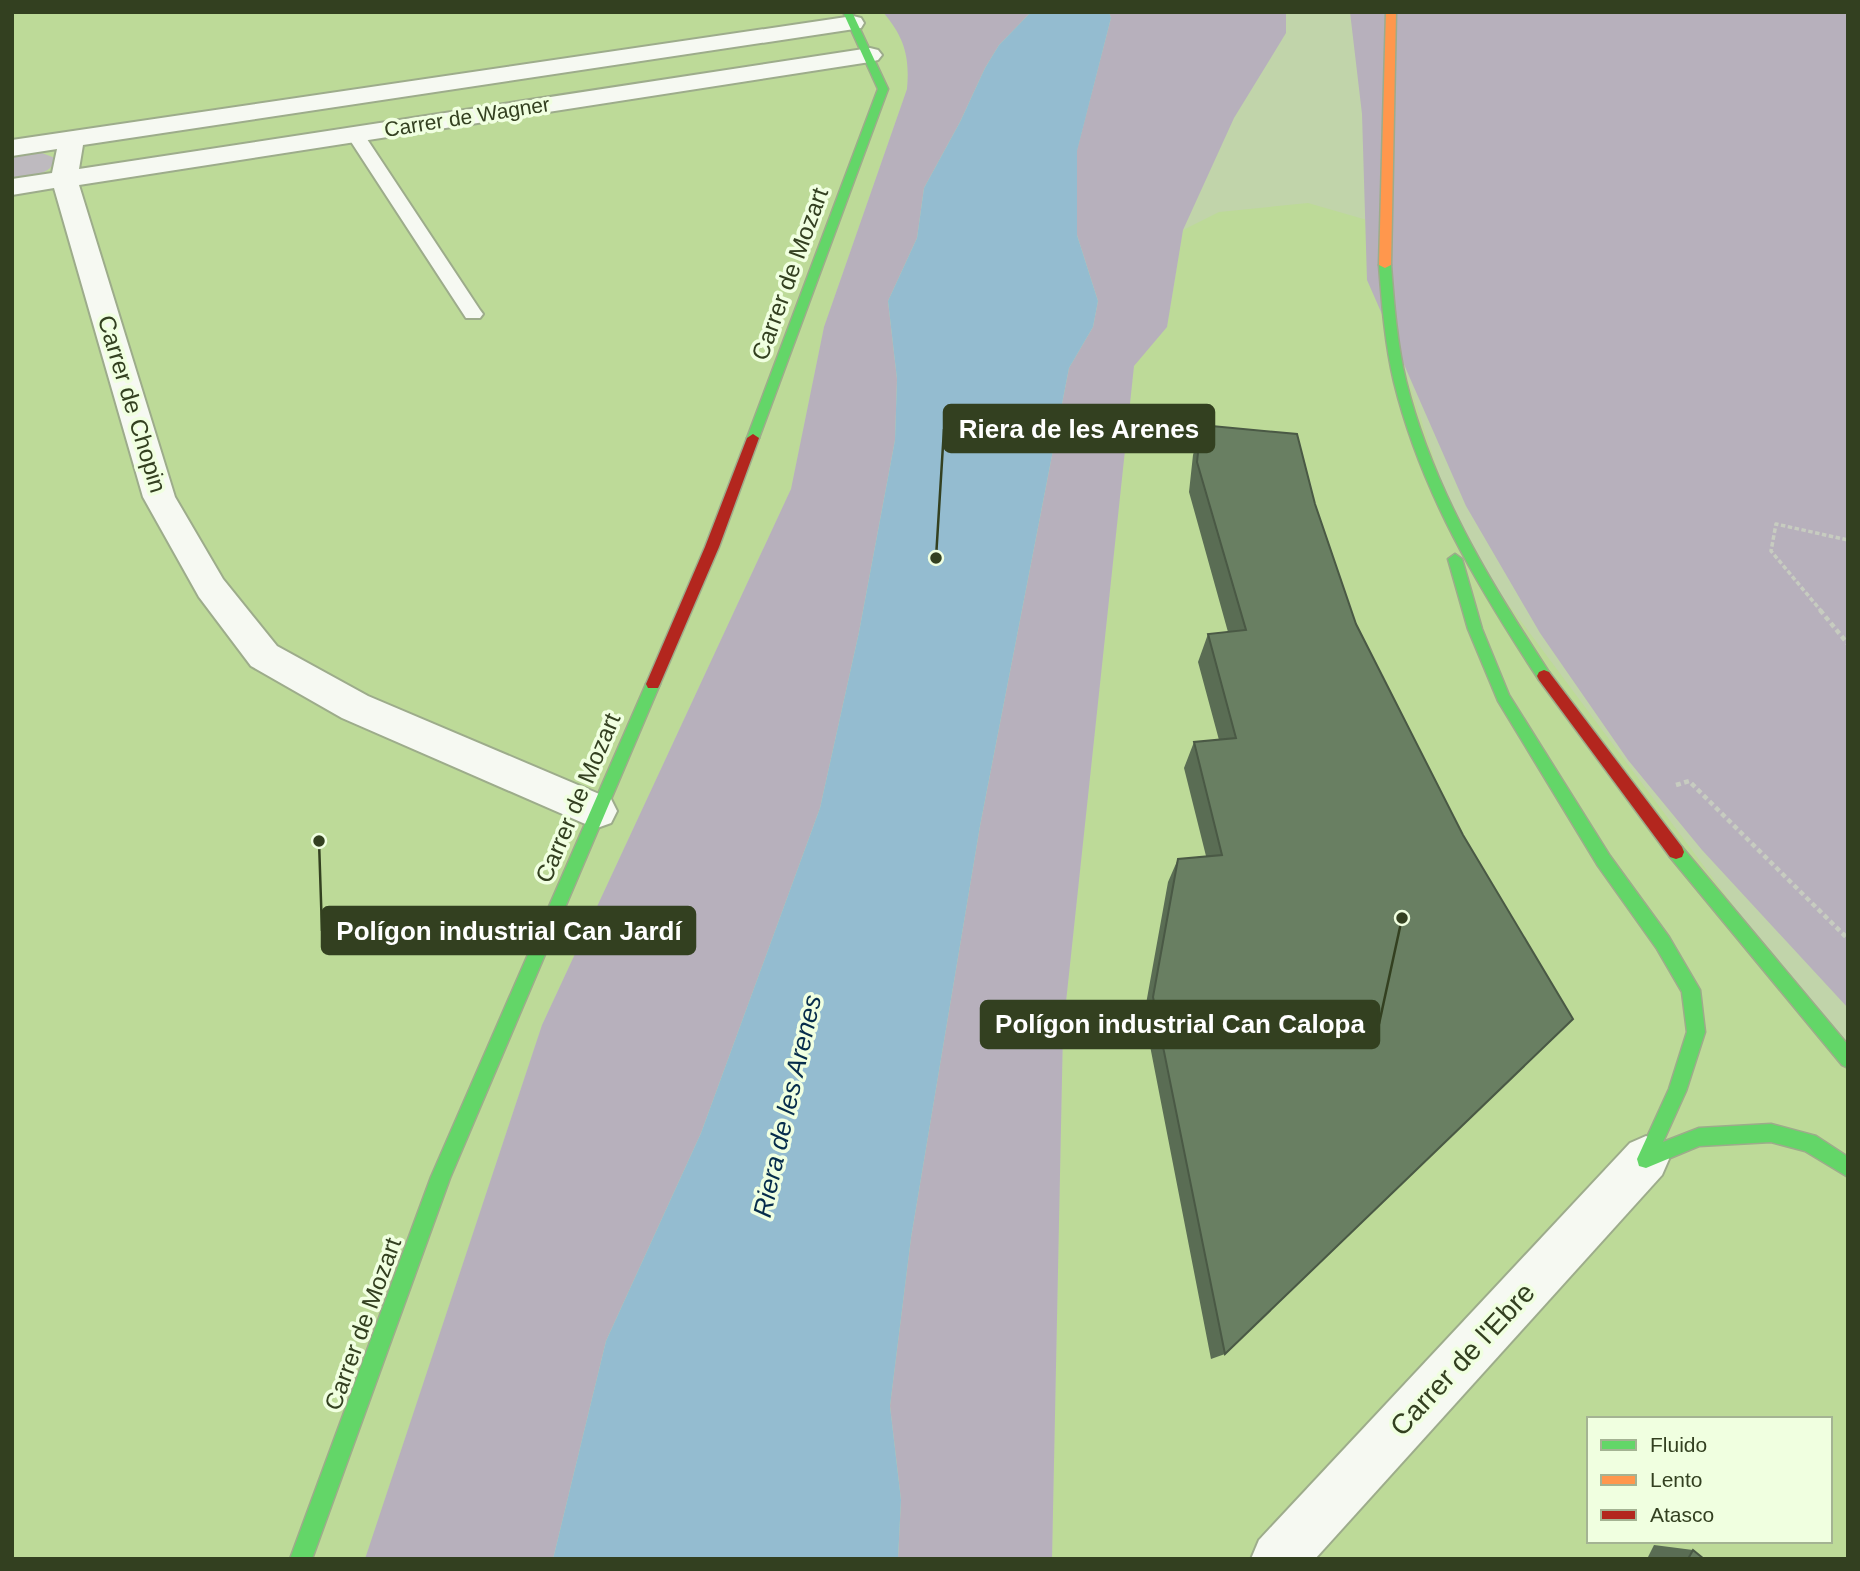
<svg xmlns="http://www.w3.org/2000/svg" width="1860" height="1571" font-family="Arial,sans-serif">
<style>
.built{fill:#bdda98;fill-rule:evenodd}
.green{fill:#bebabf}
.forest{fill:#b7b0bc}
.water{fill:#94bcd0}
.lines{fill:none;stroke-linecap:round;stroke-linejoin:round}
.lane-casing{stroke:#9dac8b;stroke-width:4}
.street-casing{stroke:#9dac8b;stroke-width:4}
.fast-casing{stroke:#9dac8b;stroke-width:3}
.slow-casing{stroke:#9dac8b;stroke-width:3}
.jam-casing{stroke:#9dac8b;stroke-width:3}
.path-far1{stroke:#c7ccc0;stroke-width:3.5;stroke-dasharray:4.5 2.5;stroke-linecap:butt}
.path{stroke:#c7ccc0;stroke-width:4.5;stroke-dasharray:5 3.5;stroke-linecap:butt}
.lane{fill:#f6f9f2;fill-rule:evenodd}
.street{fill:#f6f9f2;fill-rule:evenodd}
.fast{fill:#63d668;fill-rule:evenodd}
.slow{fill:#ff974d;fill-rule:evenodd}
.jam{fill:#b3261e;fill-rule:evenodd}
.wall{fill:#5a6d54}
.building{fill:#697f62;stroke:#4a5945;stroke-width:2}
.labels{text-anchor:middle;stroke-width:7;stroke-linejoin:round;paint-order:stroke}
.far-street-label{font-size:21px;fill:#334020;stroke:#f0ffe0}
.street-label{font-size:24px;fill:#334020;stroke:#f0ffe0}
.water-label{font-size:26px;font-style:italic;fill:#062c4b;stroke:#f0ffe0}
.near-street-label{font-size:28px;fill:#334020;stroke:#f0ffe0}
.leader{fill:none;stroke:#334020;stroke-width:2.5}
.callout-dot{fill:#334020;stroke:#f0ffe0;stroke-width:2.5}
.callout{fill:#334020;stroke:#334020;stroke-width:2.5}
.callout-label{font-size:26px;text-anchor:middle;font-weight:bold;fill:#fff}
</style>
<rect width="100%" height="100%" fill="#c1d4aa"/>
<g class="built">
<path d="M12 12H883L899 31 909 65 907 89 824 327 791 489 542 1025 365 1559H12Z"/>
<path d="M1308 203 1367 220V280L1391 328 1461 541 1848 1059V1559H1052L1063 1030 1134 365 1167 327 1183 230 1219 212ZM1589 1419H1830V1541H1589Z"/>
</g>
<path class="green" d="M42 153 55 158C53 176 27 176 12 179V157Z"/>
<g class="forest">
<path d="M883 12H1031L999 45 985 68 960 122 924 188 917 238 888 301 897 379 895 440 859 632 820 808 701 1133 606 1341 553 1559H365L542 1025 791 489 824 327 907 89C910 56 904 37 883 12Z"/>
<path d="M1109 12H1286V33L1234 118 1183 230 1167 327 1134 366 1063 1030 1052 1559H898L901 1500 890 1406 911 1238 980 826 1069 368 1093 327 1098 301 1077 235V150L1111 18Z"/>
<path d="M1350 12H1848V1008L1702 850 1628 760 1540 633 1466 506 1367 280 1362 114Z"/>
</g>
<path class="water" d="M1031 12H1109L1111 18 1077 151V235L1098 301 1093 327 1069 368 980 826 911 1238 890 1406 901 1500 898 1559H553L606 1341 701 1133 820 808 859 632 895 440 897 379 888 301 917 238 924 188 960 122 985 68 999 45Z"/>
<g class="lines">
<defs>
<path id="lane" d="M355 129 361 130 480 310 483 314 480 318H466L346 134Z"/>
<g id="street">
<path d="M853 16 861 18 864 23 861 28 83 145 79 169 870 48 878 50 882 55 878 60 870 62 79 185 175 497 223 579 277 646 368 696 611 799 617 811 611 823 597 828 583 823 342 718 251 666 199 597 143 497 54 188 12 195V179L52 173 57 149 12 156V140Z"/>
<path d="M1646 1136 1662 1143 1669 1159 1662 1175 1315 1559H1251L1259 1540 1630 1143Z"/>
</g>
<g id="fast">
<path d="M843 12H852L888 89 759 438 753 442 747 438 878 89Z"/>
<path d="M1385 262 1391 265C1394 304 1397 343 1406 381 1433 489 1489 581 1549 672L1551 676 1549 680H1539C1478 587 1421 492 1394 382 1385 344 1382 304 1379 265Z"/>
<path d="M1455 554 1462 559 1482 629 1509 695 1610 856 1669 937 1700 990 1705 1032 1686 1091 1663 1142 1699 1128 1771 1124 1816 1136 1848 1157V1177L1805 1151 1771 1142 1699 1146 1646 1168 1639 1166 1637 1159 1669 1089 1687 1032 1682 992 1657 949 1598 866 1498 701 1468 629 1448 559Z"/>
<path d="M653 678 660 684 450 1178 312 1559H290L431 1177 646 684Z"/>
<path d="M1676 845 1682 847 1848 1045V1068L1842 1065 1670 857 1668 852 1670 847Z"/>
</g>
<path id="slow" d="M1386 12H1396L1391 265 1385 268 1379 265Z"/>
<g id="jam">
<path d="M753 434 759 438 719 547 660 684 658 688H648L646 684 705 547 747 438Z"/>
<path d="M1544 670 1549 672 1682 847 1684 852 1682 857 1676 859 1670 857 1539 680 1537 676 1539 672Z"/>
</g>
</defs>
<use href="#lane" class="lane-casing"/>
<use href="#street" class="street-casing"/>
<use href="#fast" class="fast-casing"/>
<use href="#slow" class="slow-casing"/>
<use href="#jam" class="jam-casing"/>
<path class="path-far1" d="M1822 612 1771 551 1776 524 1848 540"/>
<g class="path">
<path d="M1820 610 1848 644"/>
<path d="M1676 785 1689 781 1848 939"/>
</g>
<use href="#lane" class="lane"/>
<use href="#street" class="street"/>
<use href="#fast" class="fast"/>
<use href="#slow" class="slow"/>
<use href="#jam" class="jam"/>
</g>
<g class="wall">
<path d="M1201 425 1297 434 1225 1354 1211 1359 1144 1015 1168 882 1178 859 1206 856 1184 768 1194 742 1219 740 1198 662 1208 634 1228 632 1189 492 1193 455Z"/>
<path d="M1654 1545 1693 1550 1704 1559H1647Z"/>
</g>
<g class="building">
<path d="M1201 425 1297 434 1315 504 1356 624 1463 835 1573 1019 1225 1354 1153 997 1178 859 1222 855 1194 742 1236 738 1208 634 1246 630 1197 462Z"/>
<path d="M1693 1550 1704 1559H1688Z"/>
</g>
<g class="labels">
<g class="far-street-label">
<text transform="translate(467 117) rotate(-9)" y="7">Carrer de Wagner</text>
</g>
<g class="street-label">
<text transform="translate(790 274) rotate(-70)" y="8">Carrer de Mozart</text>
<text transform="translate(132 404) rotate(73)" y="8">Carrer de Chopin</text>
<text transform="translate(578 798) rotate(-67)" y="8">Carrer de Mozart</text>
<text transform="translate(363 1324) rotate(-70)" y="8">Carrer de Mozart</text>
</g>
<g class="water-label">
<text transform="translate(787 1106) rotate(-77)" y="9">Riera de les Arenes</text>
</g>
<g class="near-street-label">
<text transform="translate(1462 1359) rotate(-47)" y="10">Carrer de l'Ebre</text>
</g>
</g>
<path class="leader" d="M936 558L944 429M319 841L322 931M1402 918L1379 1024"/>
<g class="callout-dot">
<circle cx="936" cy="558" r="7"/>
<circle cx="319" cy="841" r="7"/>
<circle cx="1402" cy="918" r="7"/>
</g>
<g class="callout">
<rect x="944" y="405" width="270" height="47" rx="7"/>
<rect x="322" y="907" width="373" height="47" rx="7"/>
<rect x="981" y="1001" width="398" height="47" rx="7"/>
</g>
<g class="callout-label">
<text x="1079" y="438">Riera de les Arenes</text>
<text x="509" y="940">Polígon industrial Can Jardí</text>
<text x="1180" y="1033">Polígon industrial Can Calopa</text>
</g>
<rect width="1860" height="1571" fill="none" stroke="#334020" stroke-width="28"/>
<rect x="1587" y="1417" width="245" height="126" fill="#f0ffe0" stroke="#a4b393" stroke-width="2"/>
<rect x="1601" y="1440" width="35" height="10" fill="#63d668" stroke="#a4b393" stroke-width="2"/>
<text x="1650" y="1452" font-size="21" fill="#334020">Fluido</text>
<rect x="1601" y="1475" width="35" height="10" fill="#ff974d" stroke="#a4b393" stroke-width="2"/>
<text x="1650" y="1487" font-size="21" fill="#334020">Lento</text>
<rect x="1601" y="1510" width="35" height="10" fill="#b3261e" stroke="#a4b393" stroke-width="2"/>
<text x="1650" y="1522" font-size="21" fill="#334020">Atasco</text>
</svg>
